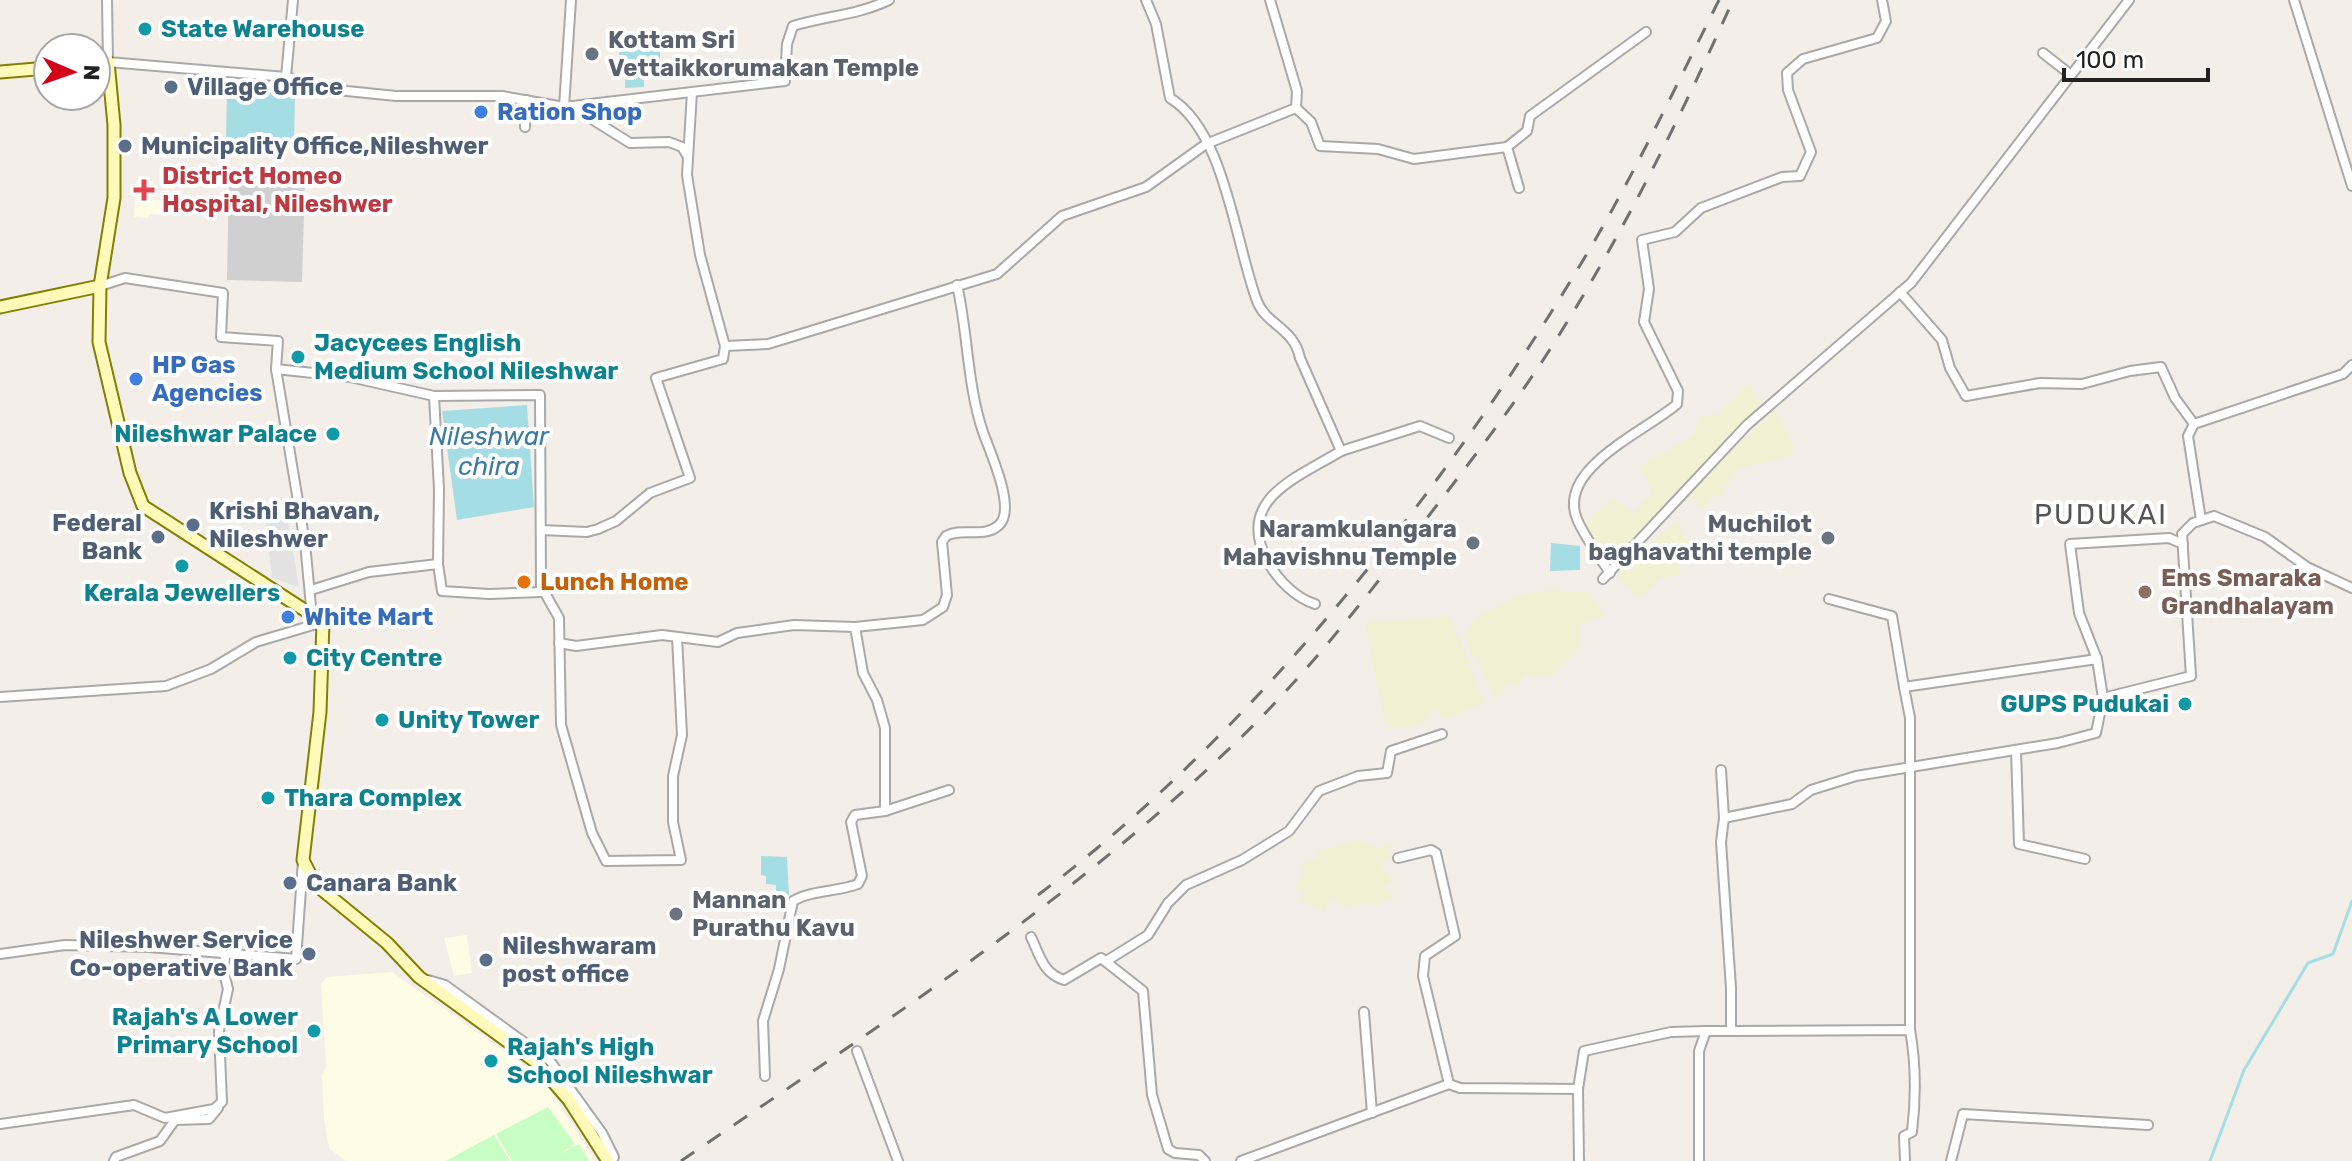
<svg xmlns="http://www.w3.org/2000/svg" width="2352" height="1161" font-family="Rubik,sans-serif">
<style>
.education{fill:#fffce5}
.religious{fill:#d0d0d0}
.farmland{fill:#f2f1d3}
.park{fill:#c6fec4}
.parking{fill:#e2e2e2}
.water{fill:#a5dde4}
.lines{fill:none;stroke-linecap:round;stroke-linejoin:round}
.stream{stroke:#a5dde4;stroke-width:3}
.street-casing{stroke:#a9a9a9;stroke-width:12}
.secondary-casing{stroke:#828000;stroke-width:15}
.street{stroke:#fff;stroke-width:8}
.secondary{stroke:#fffaba;stroke-width:11}
.rail{stroke:#707070;stroke-width:3;stroke-dasharray:16 16;stroke-linecap:butt}
.culture-dot{fill:#0f9aa8;stroke:#fff;stroke-width:3}
.worship-dot{fill:#6b7280;stroke:#fff;stroke-width:3}
.service-dot{fill:#5c6f8a;stroke:#fff;stroke-width:3}
.shop-dot{fill:#3f7fe0;stroke:#fff;stroke-width:3}
.health-dot{fill:#e0444e;stroke:#fff;stroke-width:3}
.food-dot{fill:#e8710a;stroke:#fff;stroke-width:3}
.education-dot{fill:#8d6e63;stroke:#fff;stroke-width:3}
.labels{text-anchor:middle;stroke-width:8;stroke-linejoin:round;paint-order:stroke}
.culture-label{font-size:24px;font-weight:bold;fill:#0d838f;stroke:#fff;text-anchor:start}
.worship-label{font-size:24px;font-weight:bold;fill:#5b616d;stroke:#fff;text-anchor:start}
.service-label{font-size:24px;font-weight:bold;fill:#4e5e75;stroke:#fff;text-anchor:start}
.shop-label{font-size:24px;font-weight:bold;fill:#366cbe;stroke:#fff;text-anchor:start}
.health-label{font-size:24px;font-weight:bold;fill:#be3a42;stroke:#fff;text-anchor:start}
.education-label{font-size:24px;font-weight:bold;fill:#785e54;stroke:#fff;text-anchor:start}
.food-label{font-size:24px;font-weight:bold;fill:#c56008;stroke:#fff;text-anchor:start}
.water-label{font-size:26px;font-style:italic;fill:#3c7ba2;stroke:#fff}
.quarter-label{font-size:28px;letter-spacing:2px;fill:#555;stroke:#fff}
</style>
<rect width="100%" height="100%" fill="#f3eee8"/>
<g class="education">
<path d="M136 180 154 181 153 200 182 202 181 216 149 214 148 218 134 217Z"/>
<path d="M467 935 472 973 454 976 444 938Z"/>
<path d="M392 972 520 1062 550 1090 595 1161H346L329 1148 324 1118 322 1076 326 1066 321 984 327 977Z"/>
</g>
<path class="religious" d="M229 175 305 177 302 282 227 280Z"/>
<g class="farmland">
<path d="M1748 384 1762 402 1610 563 1584 524 1613 498 1633 513 1653 492 1639 467 1693 436 1700 416 1718 414Z"/>
<path d="M1775 410 1795 447 1792 456 1738 468 1721 495 1712 497 1704 508 1684 496Z"/>
<path d="M1675 521 1691 545 1676 561 1680 574 1661 578 1640 598 1616 577Z"/>
<path d="M1552 590 1590 592 1604 615 1579 625 1581 647 1552 675H1526L1514 687 1509 681 1497 699 1464 637 1479 615 1524 594Z"/>
<path d="M1450 616 1484 703 1446 719 1434 709 1421 726 1386 728 1365 623Z"/>
<path d="M1359 841 1377 848 1390 843 1391 858 1381 863 1383 871 1391 876V884L1383 885 1394 894 1389 902 1341 906 1336 900H1328L1325 911 1299 901 1304 893 1296 886 1302 873 1300 864 1317 859V851Z"/>
</g>
<g class="park">
<path d="M548 1107 575 1144 560 1154 579 1144 589 1161H512L496 1134Z"/>
<path d="M494 1135 510 1161H446Z"/>
</g>
<path class="parking" d="M285 503 299 587 272 578 264 507Z"/>
<g class="water">
<path d="M625 42H648L649 48 660 51V70H649V76H644V87L625 88V78H619V48H625Z"/>
<path d="M256 86 277 87V96H295L294 144 226 143 227 92 255 93Z"/>
<path d="M527 405 534 507 457 520 442 411Z"/>
<path d="M1551 543 1580 546V570L1550 571Z"/>
<path d="M761 856 787 857 789 895 776 894V885L766 884V876L761 875Z"/>
</g>
<g class="lines">
<path class="stream" d="M2210 1161 2244 1070 2308 963 2333 954 2352 901"/>
<defs>
<g id="street">
<path d="M107 0 108 62 286 77 337 90 396 96H502L564 107 785 81 787 44 793 26C826 16 858 15 889 0"/>
<path d="M1146 0 1156 24 1170 98C1225 131 1235 243 1257 301 1266 325 1294 328 1300 358L1341 451 1420 426 1449 438"/>
<path d="M1270 0 1297 91 1296 108"/>
<path d="M2294 0 2352 186"/>
<path d="M2043 53 2071 75"/>
<path d="M286 77 293 0"/>
<path d="M571 106 630 143 669 142 682 147 688 157"/>
<path d="M564 107 571 0"/>
<path d="M525 127 526 100"/>
<path d="M1507 147 1519 188"/>
<path d="M100 286 125 278 223 293 221 337 278 341 276 369 305 543 312 617"/>
<path d="M1900 292 1942 340 1950 368 1966 396 2040 383 2082 384 2130 371 2161 367 2175 398 2194 424"/>
<path d="M725 346 768 344 997 274 1062 216 1146 187 1206 144 1296 108 1311 122 1320 146 1378 149 1414 159 1507 147 1527 131 1530 116 1646 32"/>
<path d="M276 369 350 377 434 396 540 395 541 586 559 618 561 725 592 833 606 861 681 860 673 822V776L682 735 677 637"/>
<path d="M434 396 439 489 438 564"/>
<path d="M2201 520 2188 436 2194 424 2343 374 2352 365"/>
<path d="M541 530 587 532 598 529 616 521 650 493 690 478 656 378 723 359 725 346 700 255 687 175 692 92"/>
<path d="M1610 573C1599 556 1585 538 1577 519 1556 468 1648 430 1677 404L1678 391 1644 322 1649 289 1642 240 1675 232 1701 208 1782 177 1800 176 1811 152 1788 90 1787 73 1803 59 1877 38 1886 21 1882 0"/>
<path d="M1603 579 1747 425 1911 283 2129 0"/>
<path d="M311 590 369 572 438 564 442 591 489 594 541 592V586"/>
<path d="M1829 599 1892 616 1904 687 2097 659 2103 698"/>
<path d="M1315 604C1296 598 1279 581 1269 564 1233 500 1295 479 1341 451"/>
<path d="M855 627 923 620 943 607 947 595 942 542 946 536C962 527 984 539 999 525 1017 509 989 450 983 432 967 385 968 333 957 285"/>
<path d="M559 643 576 646 662 635 718 642 737 633 794 625 855 627 863 673 877 700 885 728V811L855 815 851 822 862 876 858 884C838 892 811 890 793 901L779 969 763 1021 765 1076"/>
<path d="M2097 659 2079 613 2070 544 2169 538 2183 544"/>
<path d="M1904 687 1910 718V1030"/>
<path d="M0 697 166 686 211 669 256 642 323 622"/>
<path d="M2016 750 2019 844 2085 859"/>
<path d="M1721 770 1724 818"/>
<path d="M885 811 949 790"/>
<path d="M1398 858 1431 850 1436 853 1455 936 1425 956 1423 976 1449 1084 1460 1088 1578 1089 1579 1161"/>
<path d="M1031 937C1040 956 1043 973 1064 980L1101 958 1143 991 1152 1095 1168 1149 1175 1153 1199 1155 1205 1161"/>
<path d="M0 954 65 945 149 947 296 959 303 861"/>
<path d="M1108 960 1148 935 1168 903 1186 885 1242 860 1289 831 1319 791 1358 776 1387 773 1391 751 1442 734"/>
<path d="M428 980 445 985 550 1061 602 1133 614 1157 612 1161"/>
<path d="M1364 1012 1372 1113"/>
<path d="M1731 1031 1910 1030C1916 1063 1916 1098 1912 1132L1904 1136 1905 1161"/>
<path d="M857 1051 898 1161"/>
<path d="M1578 1089 1584 1051 1671 1032 1706 1031"/>
<path d="M0 1124 134 1105 165 1118 214 1109 222 1102 219 1031 228 989 224 973 225 954"/>
<path d="M114 1161 116 1157 160 1141 175 1120 209 1119 218 1108"/>
<path d="M1241 1161 1449 1084"/>
<path d="M1699 1161V1051L1706 1031H1731V988L1721 842 1724 818 1792 804 1811 790 1856 776 2058 743 2096 733 2103 698 2191 676 2182 534 2193 523 2214 516 2265 537 2307 567 2352 588"/>
<path d="M1951 1161 1963 1114 2148 1125"/>
</g>
<g id="secondary">
<path d="M96 63 108 62 114 125V198L100 286 99 342 130 473 143 506 323 622 320 712 303 860 315 884 387 943 419 977 536 1062 569 1100 608 1161"/>
<path d="M0 72 48 68"/>
<path d="M0 307 100 286"/>
</g>
</defs>
<use href="#street" class="street-casing"/>
<use href="#secondary" class="secondary-casing"/>
<use href="#street" class="street"/>
<use href="#secondary" class="secondary"/>
<g class="rail">
<path d="M1038 895C1254 733 1451 483 1588 252 1636 171 1677 84 1719 0"/>
<path d="M681 1161C870 1032 1065 906 1231 747 1299 683 1357 609 1414 535 1459 476 1506 417 1547 354 1619 242 1679 121 1733 0"/>
</g>
</g>
<g class="culture-dot">
<circle cx="145" cy="29" r="8"/>
<circle cx="298" cy="357" r="8"/>
<circle cx="333" cy="434" r="8"/>
<circle cx="182" cy="566" r="8"/>
<circle cx="290" cy="658" r="8"/>
<circle cx="2185" cy="704" r="8"/>
<circle cx="382" cy="720" r="8"/>
<circle cx="268" cy="798" r="8"/>
<circle cx="314" cy="1031" r="8"/>
<circle cx="491" cy="1061" r="8"/>
</g>
<g class="worship-dot">
<circle cx="592" cy="54" r="8"/>
<circle cx="1828" cy="538" r="8"/>
<circle cx="1473" cy="543" r="8"/>
<circle cx="676" cy="914" r="8"/>
</g>
<g class="service-dot">
<circle cx="171" cy="87" r="8"/>
<circle cx="125" cy="146" r="8"/>
<circle cx="193" cy="525" r="8"/>
<circle cx="158" cy="537" r="8"/>
<circle cx="290" cy="883" r="8"/>
<circle cx="309" cy="954" r="8"/>
<circle cx="486" cy="960" r="8"/>
</g>
<g class="shop-dot">
<circle cx="481" cy="112" r="8"/>
<circle cx="136" cy="379" r="8"/>
<circle cx="288" cy="617" r="8"/>
</g>
<path class="health-dot" d="M140 178h8v8h8v8h-8v8h-8v-8h-8v-8h8z"/>
<circle class="food-dot" cx="524" cy="582" r="8"/>
<circle class="education-dot" cx="2145" cy="592" r="8"/>
<g class="labels">
<g class="culture-label">
<text x="161" y="37">State Warehouse</text>
<text x="314" y="351">Jacycees English<tspan x="314" dy="28">Medium School Nileshwar</tspan></text>
<text x="317" y="442" text-anchor="end">Nileshwar Palace</text>
<text x="182" y="601" text-anchor="middle">Kerala Jewellers</text>
<text x="306" y="666">City Centre</text>
<text x="2169" y="712" text-anchor="end">GUPS Pudukai</text>
<text x="398" y="728">Unity Tower</text>
<text x="284" y="806">Thara Complex</text>
<text x="298" y="1025" text-anchor="end">Rajah's A Lower<tspan x="298" dy="28">Primary School</tspan></text>
<text x="507" y="1055">Rajah's High<tspan x="507" dy="28">School Nileshwar</tspan></text>
</g>
<g class="worship-label">
<text x="608" y="48">Kottam Sri<tspan x="608" dy="28">Vettaikkorumakan Temple</tspan></text>
<text x="1812" y="532" text-anchor="end">Muchilot<tspan x="1812" dy="28">baghavathi temple</tspan></text>
<text x="1457" y="537" text-anchor="end">Naramkulangara<tspan x="1457" dy="28">Mahavishnu Temple</tspan></text>
<text x="692" y="908">Mannan<tspan x="692" dy="28">Purathu Kavu</tspan></text>
</g>
<g class="service-label">
<text x="187" y="95">Village Office</text>
<text x="141" y="154">Municipality Office,Nileshwer</text>
<text x="209" y="519">Krishi Bhavan,<tspan x="209" dy="28">Nileshwer</tspan></text>
<text x="142" y="531" text-anchor="end">Federal<tspan x="142" dy="28">Bank</tspan></text>
<text x="306" y="891">Canara Bank</text>
<text x="293" y="948" text-anchor="end">Nileshwer Service<tspan x="293" dy="28">Co-operative Bank</tspan></text>
<text x="502" y="954">Nileshwaram<tspan x="502" dy="28">post office</tspan></text>
</g>
<g class="shop-label">
<text x="497" y="120">Ration Shop</text>
<text x="152" y="373">HP Gas<tspan x="152" dy="28">Agencies</tspan></text>
<text x="304" y="625">White Mart</text>
</g>
<g class="health-label">
<text x="162" y="184">District Homeo<tspan x="162" dy="28">Hospital, Nileshwer</tspan></text>
</g>
<g class="education-label">
<text x="2161" y="586">Ems Smaraka<tspan x="2161" dy="28">Grandhalayam</tspan></text>
</g>
<g class="food-label">
<text x="540" y="590">Lunch Home</text>
</g>
<g class="water-label">
<text x="489" y="445">Nileshwar<tspan x="489" dy="30">chira</tspan></text>
</g>
<g class="quarter-label">
<text x="2101" y="524">PUDUKAI</text>
</g>
</g>
<g transform="translate(72 72) rotate(92)"><circle r="38" fill="#ffffff" stroke="#a7a7a7" stroke-width="2"/>
<path d="M0-6L14 30L0 20L-14 30Z" fill="#d40019"/>
<text y="-12" font-size="22" font-weight="bold" text-anchor="middle" fill="#222222">N</text>
</g>
<path d="M2064 68v12h144v-12" fill="none" stroke="#222222" stroke-width="4"/>
<text x="2076" y="68" font-size="24" fill="#222222" stroke="#ffffff" stroke-width="6" paint-order="stroke">100 m</text>
</svg>
